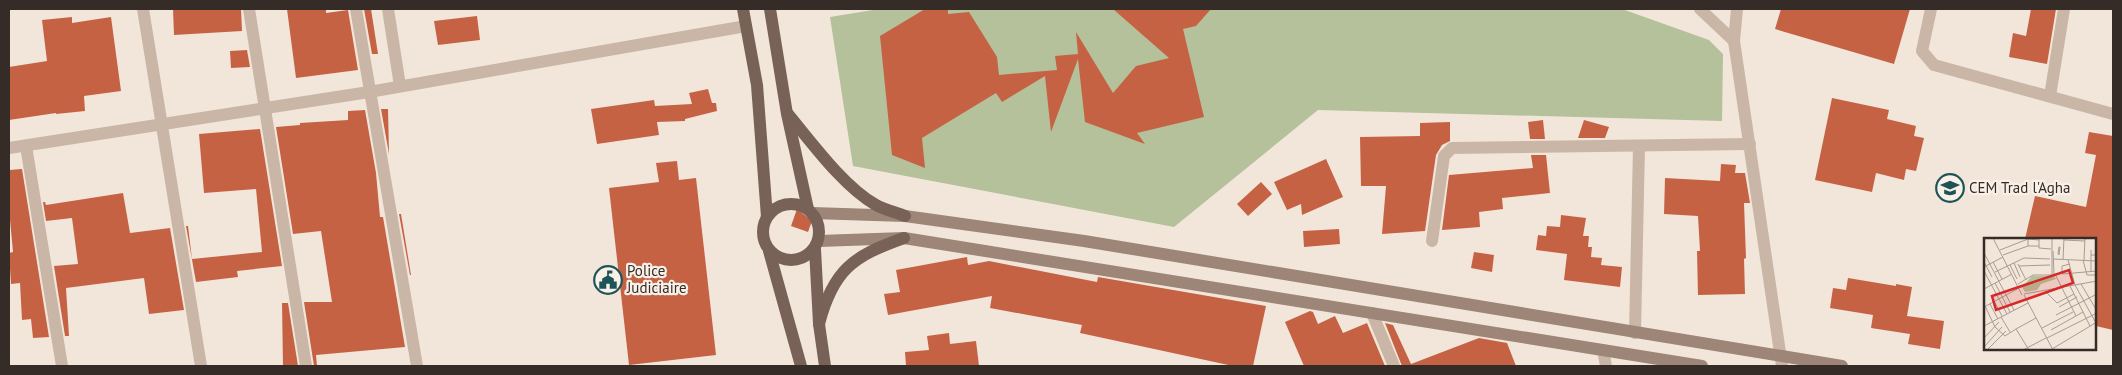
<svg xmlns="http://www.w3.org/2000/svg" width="2122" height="375" font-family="'PT Sans',sans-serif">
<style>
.green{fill:#b4c19a}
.building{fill:#c66244}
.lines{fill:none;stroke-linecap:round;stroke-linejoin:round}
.street{stroke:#cab6a6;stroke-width:12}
.secondary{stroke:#9d8578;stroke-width:12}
.primary{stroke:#786258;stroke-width:12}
.labels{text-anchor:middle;stroke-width:4.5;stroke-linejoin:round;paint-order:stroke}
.poi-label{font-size:15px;fill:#362c27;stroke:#f9f0e7;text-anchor:start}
.inset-road{fill:none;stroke:#a79c92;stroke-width:1}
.view{fill:#d62828;fill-opacity:0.15;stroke:#d62828;stroke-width:2.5}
.inset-edge{fill:none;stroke:#362c27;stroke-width:2.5}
</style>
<rect width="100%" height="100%" fill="#f2e6da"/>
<path class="green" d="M879 9H1622L1709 40 1723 54 1722 121 1318 110 1174 227 853 166 830 17Z"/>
<g class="building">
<path d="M173 9H241L242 31 174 35Z"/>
<path d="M287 9H326V13L348 10 358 70 296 78Z"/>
<path d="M364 9H371L378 54H372Z"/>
<path d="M925 9H948V14L969 12 997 57 999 75 1057 70 1055 56 1078 54 1076 32 1113 93 1136 66 1169 58 1113 9H1211L1196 26 1183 29 1204 117 1137 133 1145 144 1085 122 1078 59 1051 132 1045 76 1002 102 996 93 922 138 925 168 892 155 880 36Z"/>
<path d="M1781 9H1910L1894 64 1775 29Z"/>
<path d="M2031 9H2056L2047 64 2009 57 2013 33 2026 36Z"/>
<path d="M477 16 480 40 438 45 434 21Z"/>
<path d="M72 17V23L111 17 121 91 84 96 85 111 56 114V113L9 120V67L47 61 42 20Z"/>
<path d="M247 50 250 67 231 68 230 51Z"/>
<path d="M708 89 712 103H716L717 111 685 119V121L657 122 659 135 597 144 591 109 654 100 655 106 692 104 689 93Z"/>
<path d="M1832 98 1889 110 1887 119 1916 126 1914 136 1924 138 1916 171 1906 169 1904 180 1876 173 1872 192 1815 180Z"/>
<path d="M381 109H388L389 154Z"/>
<path d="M365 110 376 173 380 217H383L405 347 316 355 317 366H314L304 302H332L321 231 293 234 276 127 300 125V123L348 120V111Z"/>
<path d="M1543 120 1545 139H1530L1528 122Z"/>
<path d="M1584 120 1609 127 1605 138H1578Z"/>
<path d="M1450 122V141L1442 145 1436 155 1425 231 1382 234 1386 186H1361L1360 137 1420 136V123Z"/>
<path d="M260 129 282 266 237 271 238 277 196 282 186 226H188L192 259 262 252 256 189 204 193 199 134Z"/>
<path d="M2089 132 2113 136V330L2096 326V239H2025L2035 196 2086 207 2096 155 2085 153Z"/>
<path d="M1531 155H1546L1550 193 1502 198 1503 209 1479 212 1480 227 1442 230 1449 175 1533 168Z"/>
<path d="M1326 159 1343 197 1302 215 1301 204 1287 210 1274 182Z"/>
<path d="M677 161 679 180 696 178 716 355 629 365 609 188 659 182 656 163Z"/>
<path d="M1721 164 1736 165 1735 173H1745L1750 203H1744L1746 258 1744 259 1745 294 1698 295 1697 251H1700L1698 216 1664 214 1665 178 1720 181Z"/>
<path d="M22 169 49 337 33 338 31 319 22 320 20 283 11 284 9 253 13 252 9 209V170Z"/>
<path d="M1261 182 1272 194 1248 216 1237 204Z"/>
<path d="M123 193 130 233 170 228 184 310 149 314 144 278 66 288 69 336H65L54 266 78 264 72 218 46 221 43 202H45L46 205Z"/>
<path d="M797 209 812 221 808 232 791 226Z"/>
<path d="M399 214H401L411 275H410Z"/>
<path d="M1561 215 1586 218 1583 236H1589L1588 247H1592L1591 257 1602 258 1601 265 1622 267 1620 287 1564 280 1567 254 1536 250 1538 235 1546 236 1547 226 1560 227Z"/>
<path d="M1339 229 1340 244 1304 247 1303 231Z"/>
<path d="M1474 252 1494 255 1492 272 1471 268Z"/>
<path d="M967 257 968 265 989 261 1097 282 1098 277 1266 306 1253 366H1233L1080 333 1082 325 990 308 992 296 888 315 884 294 900 292 896 270Z"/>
<path d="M1848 278 1896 286V284L1912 287 1907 316 1944 321 1940 349 1908 344 1910 334 1871 328 1873 315 1830 308 1833 288 1846 290Z"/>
<path d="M282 303H288L298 366H283Z"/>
<path d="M1310 311 1313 312 1318 324 1335 316 1343 333 1367 323 1385 366H1304L1285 322Z"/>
<path d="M1385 323 1393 325 1411 364 1479 338 1507 343 1516 366H1402Z"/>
<path d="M949 333 950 344 976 341 979 366H906L905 352 929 350 927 336Z"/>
</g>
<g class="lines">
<g class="street">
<path d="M143 9 201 366"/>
<path d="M249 9 306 366"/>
<path d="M356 9 417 366"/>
<path d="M388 9 400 86"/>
<path d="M1700 9 1734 41"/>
<path d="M1737 9 1734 41 1782 366"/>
<path d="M1931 9 1922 51 1934 65 2113 114"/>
<path d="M2050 96 2064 9"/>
<path d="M26 146 62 366"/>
<path d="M9 148 369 92 746 26"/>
<path d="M1432 241 1444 156 1452 148 1750 144"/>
<path d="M1372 313 1394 366"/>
<path d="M1635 333 1639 146"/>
<path d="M1603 350 1606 366"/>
</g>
<g class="secondary">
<path d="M812 213 905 216 1084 241 1842 366"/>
<path d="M819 241 904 238 1702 366"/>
</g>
<g class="primary">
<path d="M743 9 757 85 767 217"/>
<path d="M770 9 787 114 808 209"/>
<path d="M788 114C812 143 844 187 876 205 885 210 895 212 905 216"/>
<circle cx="791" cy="232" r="28"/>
<path d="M815 249 819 324 825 366"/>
<path d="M769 251 801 366"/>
<path d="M819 324C833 270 853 256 904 238"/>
</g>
</g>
<defs>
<symbol id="school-ring" viewBox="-11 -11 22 22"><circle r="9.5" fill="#f9f0e7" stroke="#1d5457" stroke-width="1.5"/><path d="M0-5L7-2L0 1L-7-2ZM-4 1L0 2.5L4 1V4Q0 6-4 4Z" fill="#1d5457"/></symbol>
<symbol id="civic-ring" viewBox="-11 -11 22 22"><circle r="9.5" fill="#f9f0e7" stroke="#1d5457" stroke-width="1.5"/><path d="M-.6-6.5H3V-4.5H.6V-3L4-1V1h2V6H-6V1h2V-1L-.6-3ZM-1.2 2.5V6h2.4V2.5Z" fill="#1d5457"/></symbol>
</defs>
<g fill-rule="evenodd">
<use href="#school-ring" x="1934" y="172" width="32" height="32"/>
<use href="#civic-ring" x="592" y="264" width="32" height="32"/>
</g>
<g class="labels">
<g class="poi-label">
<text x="1969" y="193">CEM Trad l'Agha</text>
<text x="627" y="276">Police<tspan x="627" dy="17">Judiciaire</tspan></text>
</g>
</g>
<g transform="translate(1984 238)">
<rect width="112" height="112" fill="#f2e6da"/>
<path d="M48 38H70L72 41 57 46 53 52 41 54 38 49Z" fill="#b4c19a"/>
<path class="inset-road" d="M9 0 38 57M55 0V10L67 11M68 0V36M55 2 44 1V8H55M80 2 101 3M75 9H76L75 17 74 16ZM16 12 44 1M107 12V33M69 13 70 36M0 15 30 72M19 17 44 8M107 17H112V2M69 21 113 23M79 22 80 0M84 22 91 47 112 85M99 22 103 37H113M100 22 101 0M0 24 8 39M9 24 18 41M30 25 36 39M34 26 42 42M86 26 78 28V36L113 33M26 27 33 41M35 28 66 27M0 29 19 19M0 33 23 76M11 34 40 20 66 21M71 36 92 78M11 45 26 74M34 46 49 37H69M97 46 113 73M86 48 106 88M0 51 28 36M61 53 73 65 90 56M40 56 113 43M40 57 69 112M10 63 18 78M6 66 14 81M1 68 11 89 21 98 32 91M0 69 35 50M75 69 93 59M72 77 113 56M17 79 26 94M0 88 44 65M58 90 89 74M67 92 99 74M0 100 15 84M63 100 113 75M0 109 18 89M68 111 113 84M3 112 22 93M39 112 62 100M45 112 32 91 52 80"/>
<path class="view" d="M85 32 89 45 12 72 8 58Z"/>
<rect width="112" height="112" class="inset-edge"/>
</g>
<rect width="2122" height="375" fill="none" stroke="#362c27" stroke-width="20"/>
</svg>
